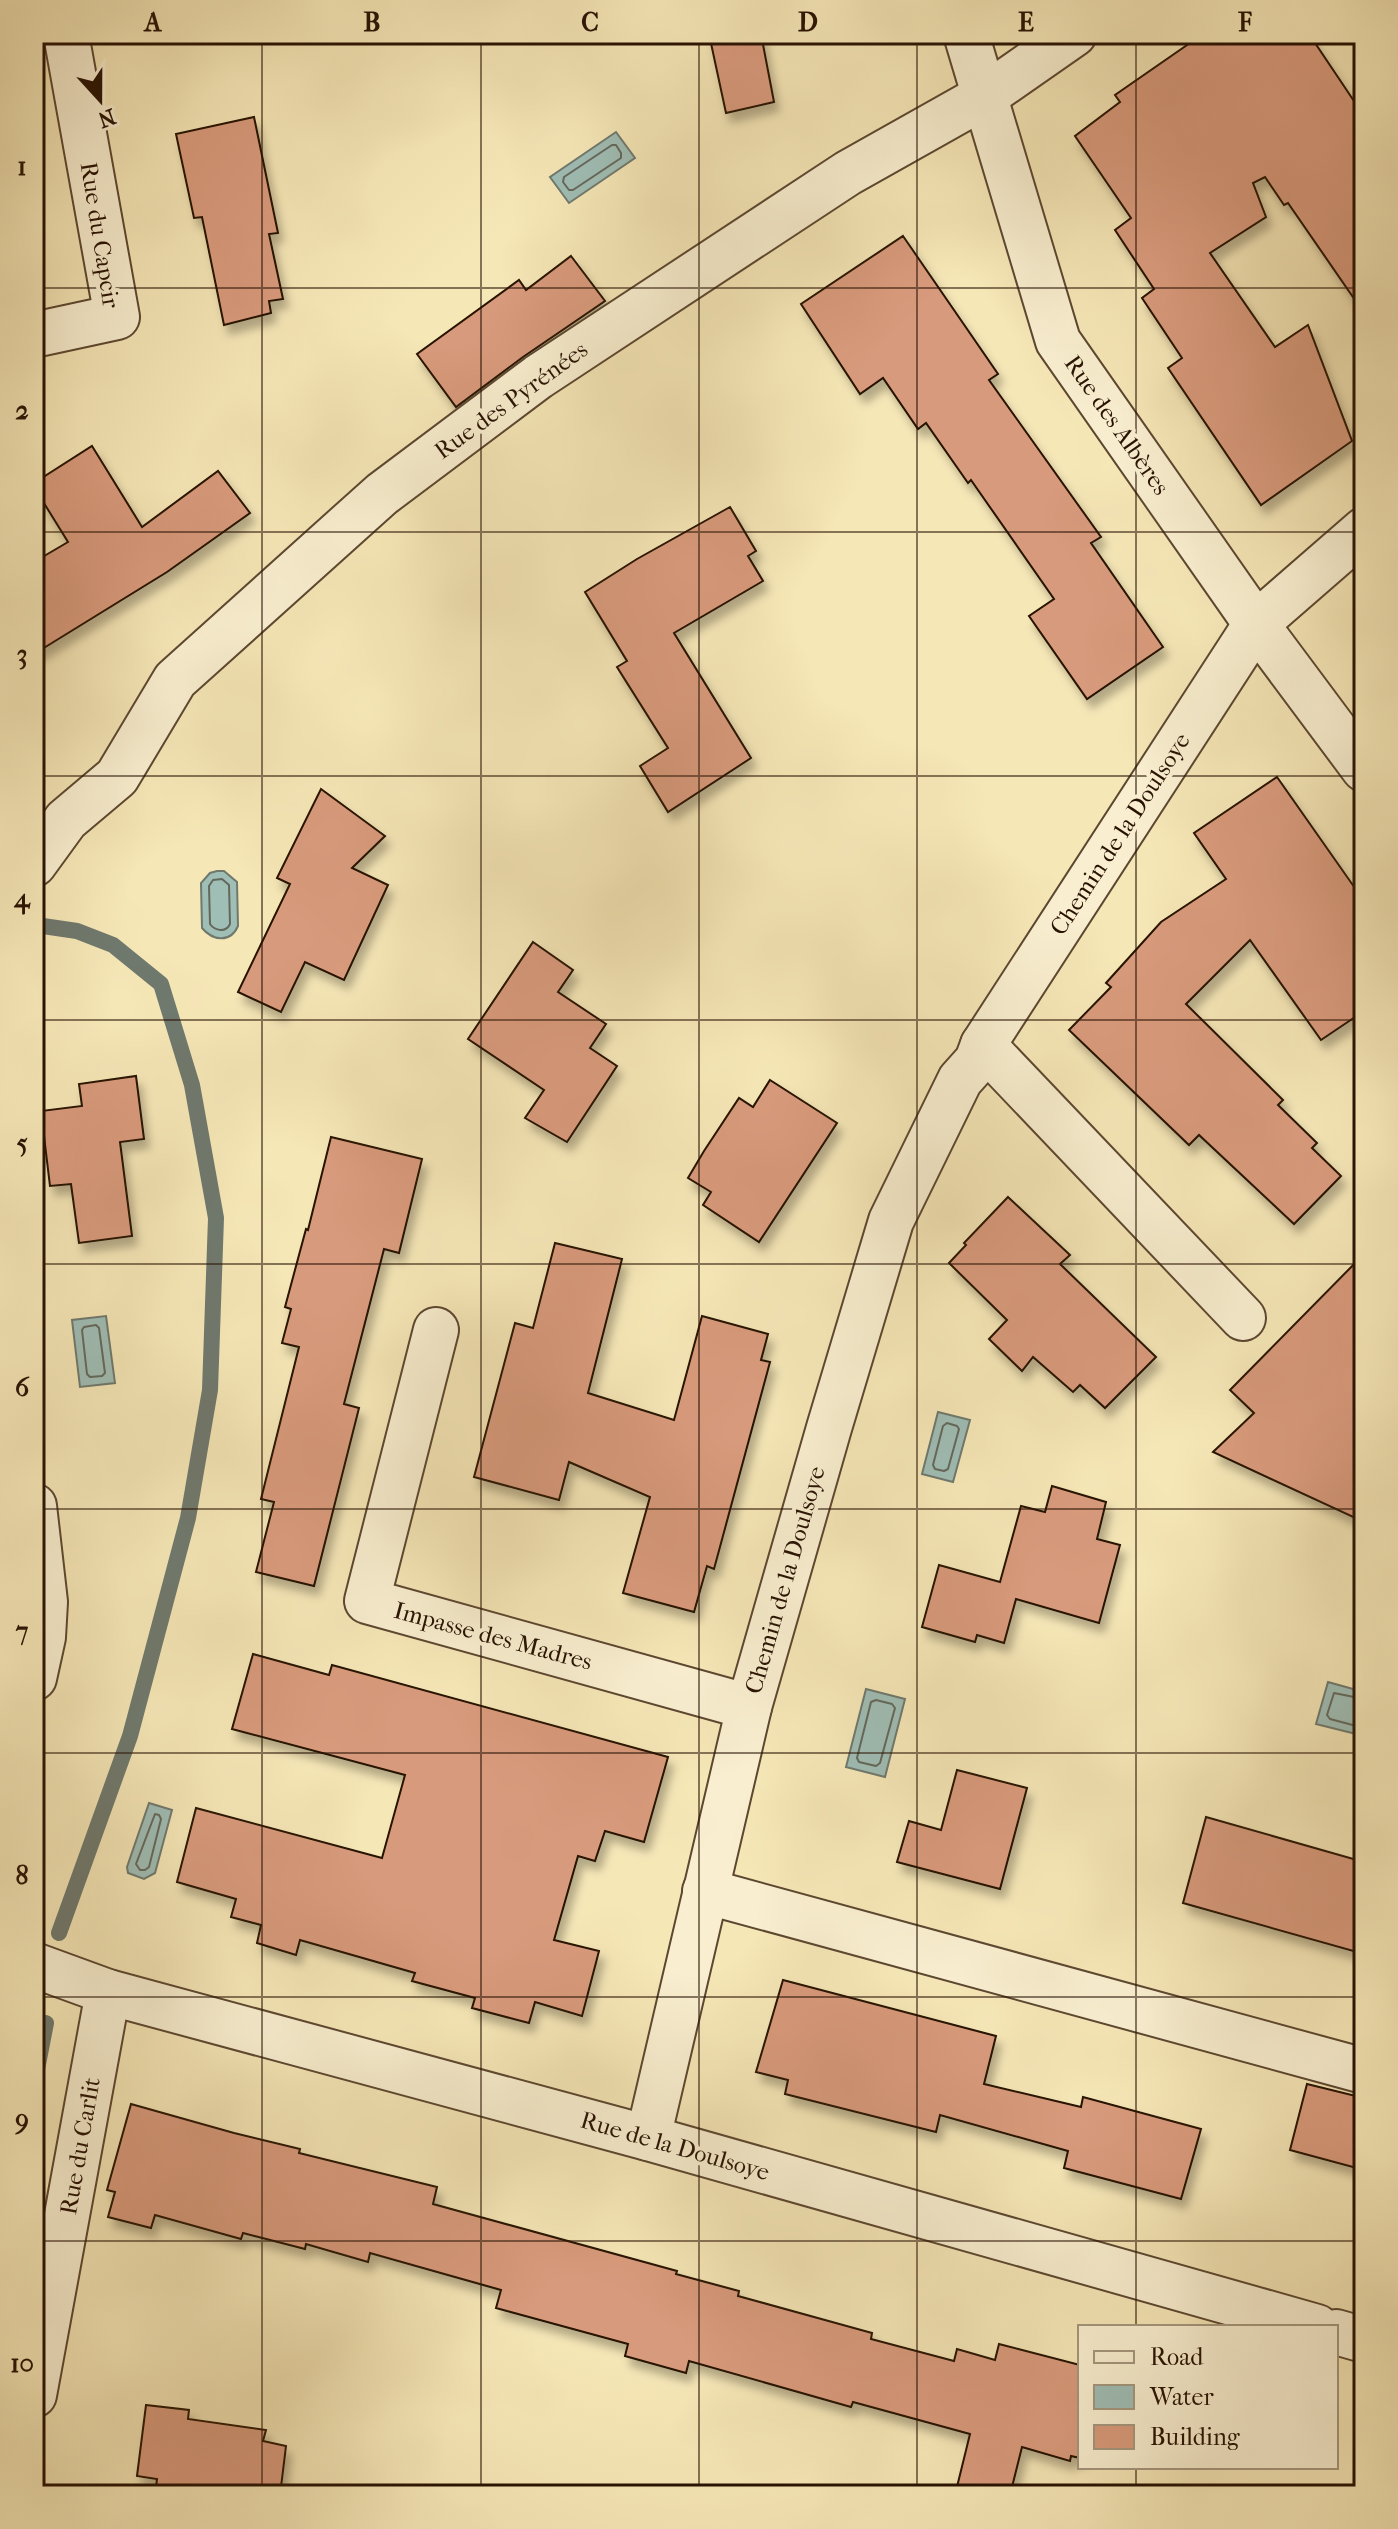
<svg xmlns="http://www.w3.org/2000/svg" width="1398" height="2529" font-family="'IM FELL French Canon',serif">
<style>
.water{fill:#9fbeb6;stroke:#6f796e;stroke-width:2}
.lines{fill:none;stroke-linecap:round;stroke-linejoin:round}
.shore{stroke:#64685c;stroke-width:2}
.stream{stroke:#6f796e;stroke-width:16}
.building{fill:#d89a7b;stroke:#281203;stroke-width:2;filter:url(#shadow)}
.minor-casing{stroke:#5c4730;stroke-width:48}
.minor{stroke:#f9efd0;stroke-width:44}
.grid{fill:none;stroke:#281203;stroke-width:2;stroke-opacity:0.55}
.labels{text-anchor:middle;stroke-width:8;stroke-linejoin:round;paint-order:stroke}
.street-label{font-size:24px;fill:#281203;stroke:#f9efd0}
.neatline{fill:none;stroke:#281203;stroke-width:3}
.grid-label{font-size:26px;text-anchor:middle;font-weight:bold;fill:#281203}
</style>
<defs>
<filter id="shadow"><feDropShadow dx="5" dy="9" stdDeviation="4" flood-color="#0004"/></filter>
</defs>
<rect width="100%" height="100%" fill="#f6e7b7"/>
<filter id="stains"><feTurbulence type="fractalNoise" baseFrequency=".0025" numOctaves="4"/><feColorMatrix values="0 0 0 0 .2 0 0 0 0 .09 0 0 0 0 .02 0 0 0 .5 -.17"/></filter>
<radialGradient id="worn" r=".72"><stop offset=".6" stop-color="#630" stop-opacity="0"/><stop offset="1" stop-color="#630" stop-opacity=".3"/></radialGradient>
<g class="water">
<path d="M616 132 635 158 569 203 550 177Z"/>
<path d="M217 871H224L237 882 238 926C230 944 212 940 202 928L201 883 210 873Z"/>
<path d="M106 1316 115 1383 80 1387 72 1320Z"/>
<path d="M938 1412 970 1420 953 1482 922 1474Z"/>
<path d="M1328 1682 1364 1692V1736L1316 1724Z"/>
<path d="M866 1689 905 1699 885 1777 846 1767Z"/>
<path d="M149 1803 172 1810 155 1873 144 1879 128 1873 127 1867Z"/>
</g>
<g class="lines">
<g class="shore">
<path d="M612 145H616L621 153V158L573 190H569L563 182 564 177Z"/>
<path d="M222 879 229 885 230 924C226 933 215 931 210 924L209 886 213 880Z"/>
<path d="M96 1325 99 1328 105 1373 102 1376 90 1377 87 1374 82 1330 84 1327Z"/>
<path d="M947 1423 957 1426 959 1429 948 1469 944 1471 935 1469 933 1465 943 1426Z"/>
<path d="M1364 1699 1334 1693 1327 1715 1330 1719 1364 1728"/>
<path d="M876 1700 892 1704 895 1708 880 1763 876 1766 859 1762 857 1758 871 1702Z"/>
<path d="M155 1814 159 1815 161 1819 149 1867 145 1870H140L136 1864Z"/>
</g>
<g class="stream">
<path d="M36 925 77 931 113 945 161 984 192 1085 216 1218 210 1390 188 1518 130 1736 59 1933"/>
<path d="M34 2085 46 2023"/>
</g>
</g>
<g class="building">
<path d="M709 34H761L774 102 726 113Z"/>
<path d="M1203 34H1309L1364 116V313L1288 203 1284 205 1265 177 1253 183 1266 217 1210 253 1275 347 1308 325 1352 441 1261 505 1168 368 1182 358 1142 298 1154 289 1115 230 1131 218 1075 136 1120 102 1115 95Z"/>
<path d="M254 117 278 233 269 234 283 299 269 301 271 313 224 325 202 217 194 218 176 134Z"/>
<path d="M903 236 998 374 989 380 1101 537 1091 543 1163 647 1087 699 1029 616 1054 599 971 480 968 483 926 423 918 429 883 378 860 394 801 304Z"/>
<path d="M571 256 605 301 523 357 456 407 417 354 519 280 526 290Z"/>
<path d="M92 446 142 527 218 471 250 513 167 572 34 654V562L68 542 34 487V483Z"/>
<path d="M730 507 756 551 748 556 763 581 674 633 751 758 668 812 640 766 668 748 617 667 627 661 585 592 637 559Z"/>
<path d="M1277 777 1364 901V1011L1321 1040 1250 940 1186 1004 1283 1100 1278 1105 1317 1143 1312 1148 1341 1176 1294 1224 1199 1135 1189 1145 1069 1030 1111 987 1106 983 1161 922 1226 879 1194 833Z"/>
<path d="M321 789 385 836 352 868 388 885 344 980 305 962 281 1012 238 992 290 884 277 878Z"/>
<path d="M533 942 573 970 558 992 606 1024 590 1048 617 1066 567 1142 525 1118 544 1090 468 1039Z"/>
<path d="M136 1076 144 1139 120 1142 132 1236 79 1243 71 1184 50 1186 41 1111 82 1106 79 1084Z"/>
<path d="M770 1080 837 1123 759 1242 703 1205 711 1192 688 1178 704 1151 739 1098 753 1107Z"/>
<path d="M331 1137 422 1159 399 1253 384 1249 344 1404 359 1408 314 1586 256 1572 274 1502 261 1499 299 1347 282 1343 291 1309 285 1307 306 1229 308 1230Z"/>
<path d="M1008 1197 1070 1255 1060 1264 1156 1357 1105 1408 1080 1385 1073 1392 1033 1357 1022 1371 989 1339 1007 1320 949 1263 966 1245 964 1243Z"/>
<path d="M555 1243 622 1259 588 1393 674 1420 702 1316 768 1334 761 1360 770 1362 714 1569 707 1566 694 1612 623 1593 650 1497 569 1462 559 1500 474 1477 515 1323 533 1328Z"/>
<path d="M1364 1254V1522L1213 1452 1254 1413 1230 1390Z"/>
<path d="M1052 1486 1106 1502 1097 1539 1120 1545 1099 1623 1016 1599 1004 1643 977 1635 975 1642 922 1627 939 1565 1000 1582 1021 1506 1045 1512Z"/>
<path d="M253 1654 329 1675 332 1665 668 1757 644 1842 605 1831 595 1861 578 1856 554 1940 599 1951 582 2016 535 2002 529 2023 472 2008 475 1998 412 1981 415 1973 300 1940 296 1955 257 1943 261 1925 231 1917 236 1899 177 1882 196 1808 382 1858 405 1775 232 1729Z"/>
<path d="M957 1770 1027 1788 1000 1889 897 1862 909 1821 941 1830Z"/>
<path d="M1206 1817 1364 1862V1954L1183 1903Z"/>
<path d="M783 1980 996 2036 984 2084 1081 2107 1083 2097 1201 2129 1181 2199 1064 2168 1068 2151 940 2115 936 2132 785 2094 788 2080 756 2072Z"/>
<path d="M1307 2084 1364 2098V2170L1290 2150Z"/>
<path d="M131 2104 234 2133 300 2149 299 2153 437 2187 433 2204 677 2271 676 2274 739 2291 738 2296 872 2333 871 2339 954 2361 957 2349 995 2360 999 2344 1080 2365V2458L1071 2456 1070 2461 1022 2447 1010 2495H955L970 2434 853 2402 851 2407 689 2361 686 2373 625 2356 628 2344 496 2308 501 2290 370 2253 368 2262 306 2244 305 2249 243 2233 241 2239 155 2215 151 2228 108 2217 115 2192 107 2190Z"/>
<path d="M146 2405 189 2410 188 2419 266 2430 263 2441 286 2446 280 2495 226 2489 225 2495H155L157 2479 137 2476Z"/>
</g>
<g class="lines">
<defs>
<g id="minor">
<path d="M966 34 1058 341 1256 624 1364 769"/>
<path d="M43 333 117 317 66 34"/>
<path d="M34 864 66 820 117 777 175 680 382 494 538 377 848 173 985 96 1074 34"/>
<path d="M983 1045 1243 1318"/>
<path d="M436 1330 367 1601 749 1707"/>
<path d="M34 1506 45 1602 43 1637 34 1678"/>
<path d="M705 1891 1364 2071"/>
<path d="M34 1965 108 1992 648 2138 1317 2327"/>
<path d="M648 2138 749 1707 829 1428 891 1221 960 1080 977 1061 983 1045 1256 624 1364 530"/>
<path d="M1336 2332 1364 2340"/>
<path d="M34 2395 108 1992"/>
</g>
</defs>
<use href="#minor" class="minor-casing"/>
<use href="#minor" class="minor"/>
</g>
<path class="grid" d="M262 34V2495M481 34V2495M699 34V2495M917 34V2495M1136 34V2327M34 288H1364M34 532H1364M34 776H1364M34 1020H1364M34 1264H1364M34 1509H1364M34 1753H1364M34 1997H1364M34 2241H1364M1136 2467V2495"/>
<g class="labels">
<g class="street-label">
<text transform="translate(100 235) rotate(81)" y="8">Rue du Capcir</text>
<text transform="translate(511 400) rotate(-36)" y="8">Rue des Pyrénées</text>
<text transform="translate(1117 425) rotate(55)" y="8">Rue des Albères</text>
<text transform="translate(1120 834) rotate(-57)" y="8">Chemin de la Doulsoye</text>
<text transform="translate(785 1580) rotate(-74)" y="8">Chemin de la Doulsoye</text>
<text transform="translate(493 1636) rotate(15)" y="8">Impasse des Madres</text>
<text transform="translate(80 2146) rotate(-80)" y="8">Rue du Carlit</text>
<text transform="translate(675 2146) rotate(16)" y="8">Rue de la Doulsoye</text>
</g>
</g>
<rect width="1398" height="2529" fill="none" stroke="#f6e7b7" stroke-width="88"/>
<rect x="1078" y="2325" width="260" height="144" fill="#f9efd0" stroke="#a5977e" stroke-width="2"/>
<rect x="1094" y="2351" width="40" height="12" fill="#f9efd0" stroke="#a5977e" stroke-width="2"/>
<text x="1150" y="2365" font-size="24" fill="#281203">Road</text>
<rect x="1094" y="2385" width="40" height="24" fill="#9fbeb6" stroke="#a5977e" stroke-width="2"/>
<text x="1150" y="2405" font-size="24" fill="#281203">Water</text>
<rect x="1094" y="2425" width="40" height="24" fill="#d89a7b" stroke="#a5977e" stroke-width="2"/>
<text x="1150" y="2445" font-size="24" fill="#281203">Building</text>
<g transform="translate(100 100) rotate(159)" stroke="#f9efd0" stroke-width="6" paint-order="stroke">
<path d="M0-6L14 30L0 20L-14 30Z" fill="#281203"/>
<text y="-12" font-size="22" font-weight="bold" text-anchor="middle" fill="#281203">N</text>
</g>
<rect x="44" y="44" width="1310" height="2441" class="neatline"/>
<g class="grid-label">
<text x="153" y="31">A</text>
<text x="372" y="31">B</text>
<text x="590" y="31">C</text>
<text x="808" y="31">D</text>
<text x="1026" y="31">E</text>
<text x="1245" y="31">F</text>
<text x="22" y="175">1</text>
<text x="22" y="419">2</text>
<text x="22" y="663">3</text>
<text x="22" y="907">4</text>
<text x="22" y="1152">5</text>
<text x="22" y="1396">6</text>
<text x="22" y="1640">7</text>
<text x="22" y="1884">8</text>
<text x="22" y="2128">9</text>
<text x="22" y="2372">10</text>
</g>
<rect width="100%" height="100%" filter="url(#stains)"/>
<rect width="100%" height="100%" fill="url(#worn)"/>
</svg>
